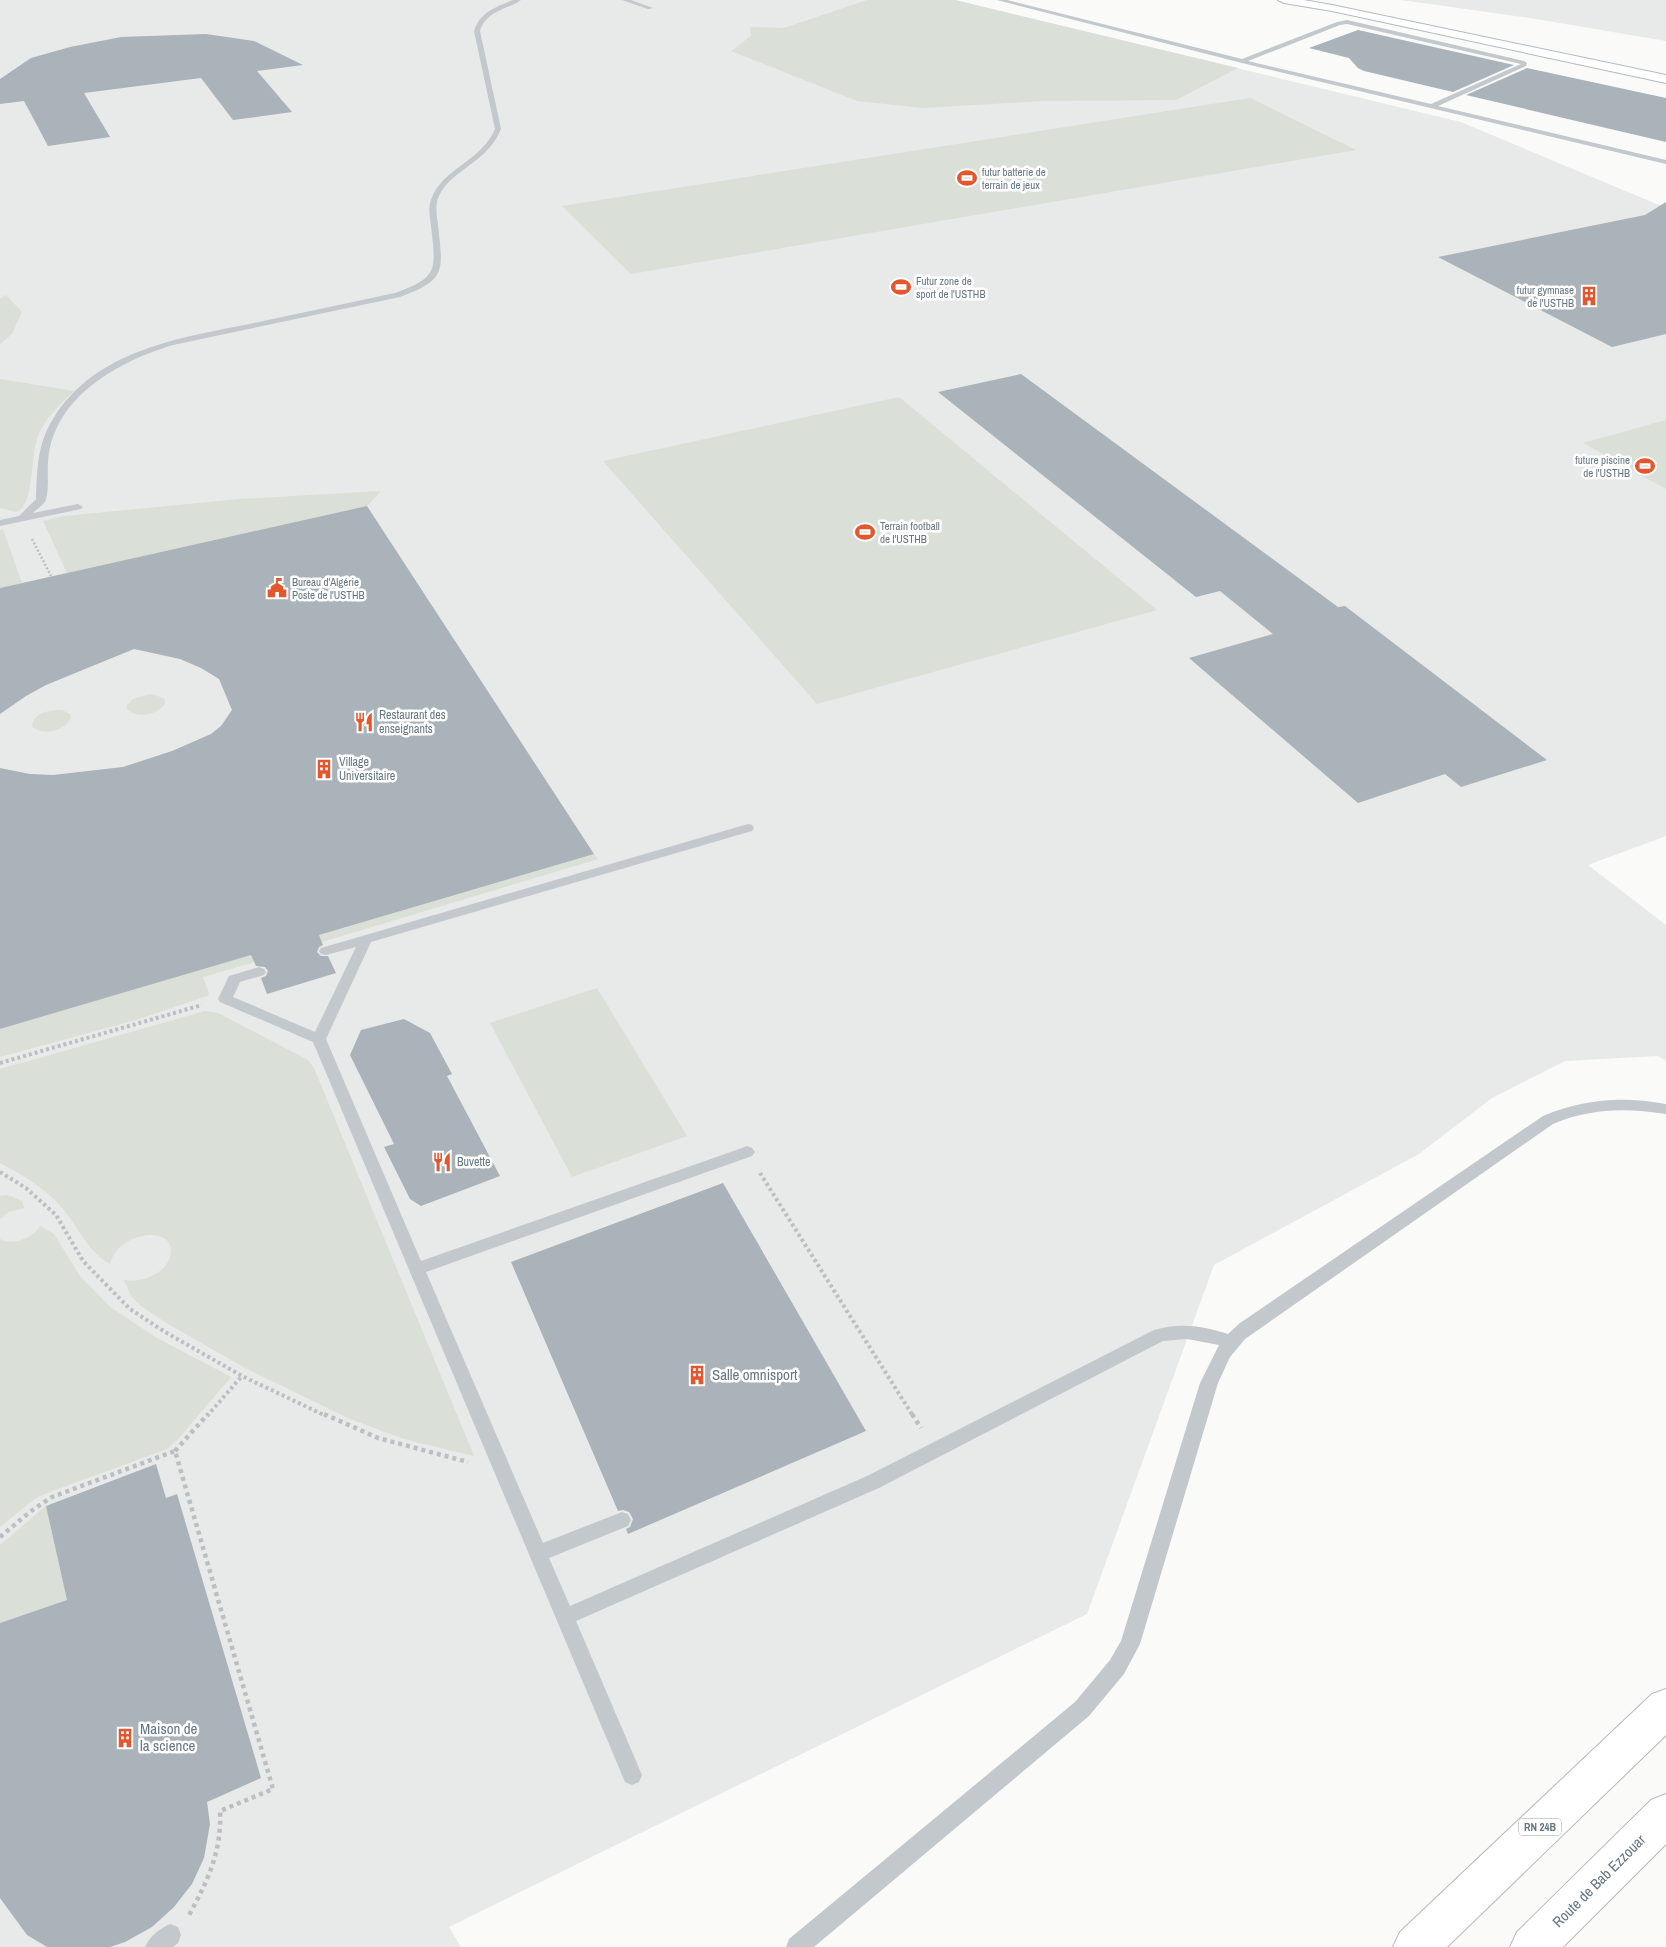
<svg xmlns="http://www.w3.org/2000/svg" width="1666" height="1947" font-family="'Archivo Narrow',sans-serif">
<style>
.built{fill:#e8e9e9}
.green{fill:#dadfd7}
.building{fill:#aab3b9}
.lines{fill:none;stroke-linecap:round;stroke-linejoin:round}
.secondary-casing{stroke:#b3babf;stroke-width:2}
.primary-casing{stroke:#b5babe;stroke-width:2}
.path-far2{stroke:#bbbfc2;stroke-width:2.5;stroke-dasharray:2 2;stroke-linecap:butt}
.path-far1{stroke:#bbbfc2;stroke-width:4;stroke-dasharray:3 3;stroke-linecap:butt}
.path{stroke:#bbbfc2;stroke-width:4.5;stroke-dasharray:4 4;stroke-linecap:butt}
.lane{fill:#c3c8cc;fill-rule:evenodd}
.secondary{fill:#fff;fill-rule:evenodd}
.primary{fill:#fff;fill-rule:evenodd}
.labels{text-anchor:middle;stroke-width:5;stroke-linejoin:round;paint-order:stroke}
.far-poi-label{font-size:11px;fill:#657683;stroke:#fff;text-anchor:start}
.shield{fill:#fff;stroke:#939fa8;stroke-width:1}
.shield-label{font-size:11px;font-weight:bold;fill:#657683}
.poi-label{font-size:12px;fill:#657683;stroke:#fff;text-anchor:start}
.near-poi-label{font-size:15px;fill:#657683;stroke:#fff;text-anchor:start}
.near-street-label{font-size:15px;fill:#657683;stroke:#fff}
</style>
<rect width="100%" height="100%" fill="#fafaf8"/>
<g class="built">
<path d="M0 0H955L1461 122 1666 208V836L1588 865 1666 925V1061L1658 1056 1565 1061 1492 1098 1419 1154 1214 1265 1087 1614 449 1927 461 1947H0Z"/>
<path d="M1401 0H1666V41L1530 18Z"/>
</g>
<g class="green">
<path d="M867 0H955L1238 68 1176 100 1042 101 923 108 857 101 731 51 751 36 750 27 784 28Z"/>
<path d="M1250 98 1356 150 631 274 562 206Z"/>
<path d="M6 295 22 312 12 334 0 344V299Z"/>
<path d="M0 379 74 391C60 404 45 418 38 436 30 454 35 506 16 512L0 508Z"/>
<path d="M899 397 1157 610 817 704 603 461Z"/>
<path d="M1666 420V489L1583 443Z"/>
<path d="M381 491 367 506 67 573 43 521 64 516 240 499Z"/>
<path d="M3 529 22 583 0 588V530Z"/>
<path d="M150 694 164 698 165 704C157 715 137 719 127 709V705L133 699Z"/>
<path d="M62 710 70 714 71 717C66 731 42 737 32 726 34 712 51 710 62 710Z"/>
<path d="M594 854 598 859 322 942 319 935Z"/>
<path d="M252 954 255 962 203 977 209 994 207 996 136 1020 0 1057V1029Z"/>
<path d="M597 988 687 1136 572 1177 490 1023Z"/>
<path d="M205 1011 218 1013 308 1060 314 1068 474 1456 411 1441 382 1431 348 1418 247 1369 168 1324 141 1306 131 1296 124 1280C137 1282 149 1279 160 1271 166 1267 170 1260 171 1252 173 1224 117 1232 110 1264 87 1251 79 1228 63 1209 46 1189 23 1175 0 1163V1069Z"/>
<path d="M8 1195 22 1201 24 1208 9 1212 0 1219V1196Z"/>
<path d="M40 1226 54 1234 80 1276 110 1307 157 1338 231 1377 178 1439 167 1449 42 1495 33 1500 0 1527V1239C13 1246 33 1238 40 1226Z"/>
<path d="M46 1506 67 1600 0 1623V1545Z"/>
</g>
<g class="building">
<path d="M1358 30 1514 65 1453 92 1364 71 1358 68 1349 58 1309 48Z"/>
<path d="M206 34 254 41 303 65 257 71 292 112 233 120 201 78 84 93 110 137 48 146 24 101 0 104V79L31 58 70 47 121 37Z"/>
<path d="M1527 68 1666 98V142L1466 95Z"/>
<path d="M1666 202V334L1612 347 1438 257 1645 215Z"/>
<path d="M1021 374 1338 607 1345 606 1547 760 1461 787 1445 774 1358 803 1189 658 1273 634 1220 591 1196 597 938 392Z"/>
<path d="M367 506 594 854 319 935 323 945 319 947 317 952 321 956H328L336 973 267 994 261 978 266 976 268 971 265 967 256 966 251 955 0 1029V768L30 774 53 775 123 767 172 751 211 734 221 726 232 710 219 679 201 668 180 659 134 649 46 685 26 696 0 714V588Z"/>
<path d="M404 1019 430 1033 452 1074 447 1076 500 1176 421 1206 410 1199 384 1147 394 1144 350 1055 361 1030Z"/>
<path d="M723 1183 866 1431 628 1534 626 1529 630 1527 633 1519 629 1512 623 1510 618 1511 511 1262Z"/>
<path d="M156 1464 166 1498 177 1494 261 1778 207 1802 210 1824 204 1858 192 1884 174 1907 152 1927 125 1942 110 1947H47L27 1935 0 1898V1623L67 1600 46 1506Z"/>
</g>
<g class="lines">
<defs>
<path id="secondary" d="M1278 0H1304L1332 5 1666 75V83L1332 11 1284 3Z"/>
<g id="primary">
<path d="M1666 1689V1735L1447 1947H1393L1400 1932 1652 1694Z"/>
<path d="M1666 1794V1844L1563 1947H1510L1517 1932 1651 1800Z"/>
</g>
</defs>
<use href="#secondary" class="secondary-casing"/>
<use href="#primary" class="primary-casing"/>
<path class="path-far2" d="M32 539 51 576"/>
<g class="path-far1">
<path d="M0 1063 202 1005"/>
<path d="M0 1172 26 1188 56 1215 83 1261 130 1309 165 1332 242 1376 326 1416"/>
<path d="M760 1173 913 1416"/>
<path d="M207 1416 242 1376"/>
</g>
<g class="path">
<path d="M324 1414 378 1438 468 1462"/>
<path d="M912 1414 921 1428"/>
<path d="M175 1451 208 1414"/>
<path d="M0 1537 31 1511 52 1497 175 1451 273 1789 220 1811C222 1850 208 1881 189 1915"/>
</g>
<g class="lane">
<path d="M513 0H521C506 10 486 11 480 31L501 129C487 164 450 169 438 198 435 207 437 217 438 225 443 271 447 280 400 297L173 345C120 361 59 394 49 453 46 468 50 485 46 499 45 504 37 509 33 513L78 504 83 507 81 509 0 526V520L19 516 36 499C37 471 37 444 53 419 96 349 180 338 254 323 301 313 348 303 395 293 439 277 436 270 431 226 430 218 428 208 431 200 442 168 481 162 495 129L474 31C480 12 496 7 513 0Z"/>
<path d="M622 0H631L653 8 648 9Z"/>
<path d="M997 0H1007L1242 59 1337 22 1347 20 1524 61 1527 63 1526 66 1438 106 1666 160V164L1242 63ZM1347 24 1521 64 1431 104 1248 61 1340 25Z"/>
<path d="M748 824 752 825 754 828 752 831 371 942 326 1039 421 1261 742 1148 747 1146 752 1148 755 1152 752 1156 426 1272 543 1543 622 1512 628 1514 631 1520 628 1526 549 1558 570 1606 867 1476 1154 1330C1179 1322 1204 1326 1228 1334L1240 1323 1543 1116C1584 1099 1622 1096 1666 1104V1114C1626 1108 1591 1108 1553 1124L1245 1339 1230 1357 1218 1383 1140 1644 1124 1674 1089 1716 814 1947H786L789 1939 1075 1702 1110 1660 1121 1641 1200 1383 1219 1345 1187 1339 1163 1341 879 1488 576 1621 642 1775 639 1782 632 1785 625 1782 313 1042 220 1002 218 999 229 976 259 967 264 969 266 972 264 975 240 982 233 997 315 1032 356 947 326 955 321 954 319 951 321 948Z"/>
<path d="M170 1924 178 1927 181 1935 178 1943 173 1947H145C150 1936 159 1929 170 1924Z"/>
</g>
<use href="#secondary" class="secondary"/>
<use href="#primary" class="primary"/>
</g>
<defs>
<symbol id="stadium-bare" viewBox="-9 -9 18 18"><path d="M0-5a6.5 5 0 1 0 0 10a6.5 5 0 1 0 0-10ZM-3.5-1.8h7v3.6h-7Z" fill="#e4572e" stroke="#fff" stroke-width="2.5" paint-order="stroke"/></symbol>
<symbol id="building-bare" viewBox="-9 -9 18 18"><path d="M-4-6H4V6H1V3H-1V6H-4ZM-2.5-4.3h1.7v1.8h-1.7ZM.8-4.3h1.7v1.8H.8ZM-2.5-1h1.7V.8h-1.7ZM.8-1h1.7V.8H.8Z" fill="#e4572e" stroke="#fff" stroke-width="2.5" paint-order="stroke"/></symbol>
<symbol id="civic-bare" viewBox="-9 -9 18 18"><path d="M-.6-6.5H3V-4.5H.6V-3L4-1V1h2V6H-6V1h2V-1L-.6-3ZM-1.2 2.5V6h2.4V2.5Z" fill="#e4572e" stroke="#fff" stroke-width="2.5" paint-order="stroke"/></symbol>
<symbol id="restaurant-bare" viewBox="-9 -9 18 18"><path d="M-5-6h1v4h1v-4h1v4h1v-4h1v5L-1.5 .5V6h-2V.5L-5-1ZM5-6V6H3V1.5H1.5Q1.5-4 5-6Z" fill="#e4572e" stroke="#fff" stroke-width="2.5" paint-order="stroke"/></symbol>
</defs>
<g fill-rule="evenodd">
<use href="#stadium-bare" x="953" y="164" width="28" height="28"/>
<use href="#stadium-bare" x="887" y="273" width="28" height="28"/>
<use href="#building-bare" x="1575" y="282" width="28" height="28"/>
<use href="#stadium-bare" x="1631" y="452" width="28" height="28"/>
<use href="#stadium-bare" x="851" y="518" width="28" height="28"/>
<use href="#civic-bare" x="263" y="574" width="28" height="28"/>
<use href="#restaurant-bare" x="350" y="708" width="28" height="28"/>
<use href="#building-bare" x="310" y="755" width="28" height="28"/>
<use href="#restaurant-bare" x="428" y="1148" width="28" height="28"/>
<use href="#building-bare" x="683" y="1361" width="28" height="28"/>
<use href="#building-bare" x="111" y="1724" width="28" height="28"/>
</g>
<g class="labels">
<g class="far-poi-label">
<text x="982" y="176">futur batterie de<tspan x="982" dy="13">terrain de jeux</tspan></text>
<text x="916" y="285">Futur zone de<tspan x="916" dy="13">sport de l'USTHB</tspan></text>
<text x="1574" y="294" text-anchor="end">futur gymnase<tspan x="1574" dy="13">de l'USTHB</tspan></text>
<text x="1630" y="464" text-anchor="end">future piscine<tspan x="1630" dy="13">de l'USTHB</tspan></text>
<text x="880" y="530">Terrain football<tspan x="880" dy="13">de l'USTHB</tspan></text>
<text x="292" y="586">Bureau d'Algérie<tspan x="292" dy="13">Poste de l'USTHB</tspan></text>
</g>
<rect class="shield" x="1519" y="1818.5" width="42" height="17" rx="4"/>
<g class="shield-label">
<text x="1540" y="1831">RN 24B</text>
</g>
<g class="poi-label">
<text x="379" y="719">Restaurant des<tspan x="379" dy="14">enseignants</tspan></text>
<text x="339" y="766">Village<tspan x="339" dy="14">Universitaire</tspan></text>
<text x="457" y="1166">Buvette</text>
</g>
<g class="near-poi-label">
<text x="712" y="1380">Salle omnisport</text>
<text x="140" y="1734">Maison de<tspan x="140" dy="17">la science</tspan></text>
</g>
<g class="near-street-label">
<text transform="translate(1599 1881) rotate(-45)" y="5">Route de Bab Ezzouar</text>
</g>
</g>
</svg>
